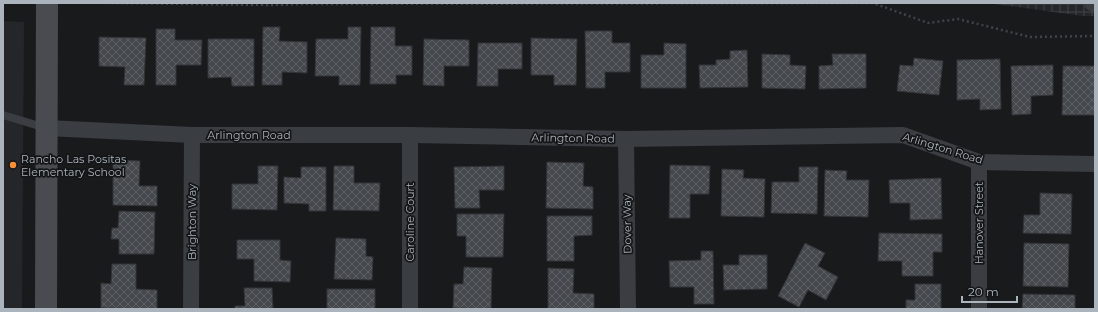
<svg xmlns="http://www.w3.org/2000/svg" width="1098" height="312" font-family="Montserrat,sans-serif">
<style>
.built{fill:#252629}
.industrial{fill:url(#industrial-grid)}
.building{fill:url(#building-cross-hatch);stroke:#333438}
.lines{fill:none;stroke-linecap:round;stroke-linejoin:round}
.path{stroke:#404448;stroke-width:2.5;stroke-dasharray:2 3;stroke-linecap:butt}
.service{stroke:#3a3d41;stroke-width:8}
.minor{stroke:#3a3d41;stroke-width:16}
.secondary{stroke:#484c51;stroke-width:22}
.poi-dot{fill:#f98f34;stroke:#141517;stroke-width:1.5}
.labels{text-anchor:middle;stroke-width:3.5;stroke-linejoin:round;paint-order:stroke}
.street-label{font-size:11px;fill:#abb4bc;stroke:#141517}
.poi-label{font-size:11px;fill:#abb4bc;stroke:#141517;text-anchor:start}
</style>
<defs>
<pattern id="industrial-grid" width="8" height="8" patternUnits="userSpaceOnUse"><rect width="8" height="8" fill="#252629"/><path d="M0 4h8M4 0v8" fill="none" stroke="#424346"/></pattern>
<pattern id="building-cross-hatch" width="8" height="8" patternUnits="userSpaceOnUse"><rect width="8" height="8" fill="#45484c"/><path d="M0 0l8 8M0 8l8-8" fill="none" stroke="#5d6064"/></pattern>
</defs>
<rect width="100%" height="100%" fill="#191a1c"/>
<path class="built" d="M3 21 24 22 22 309H3Z"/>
<path class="industrial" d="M988 3H1095V16H1082Z"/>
<g class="building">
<path d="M263 27H280L279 41 307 42V73L282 72V85H262Z"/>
<path d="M348 27H361L360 85H339V76H315L316 39H348Z"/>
<path d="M371 27H395V46H412V75H396V84H370Z"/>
<path d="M156 29H175V40H202L201 65H176V85H156Z"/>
<path d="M585 31H612V43H630V72H605V88H586Z"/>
<path d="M99 37 146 38 144 85H124L125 67 99 66Z"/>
<path d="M531 38 577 39 576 85H554V75H531Z"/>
<path d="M208 39H254V86H232L231 77 208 78Z"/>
<path d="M424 39 469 40V66H444V86L423 85Z"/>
<path d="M478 43H522V69H498V86H477Z"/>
<path d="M664 43 686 44V88H641V55H664Z"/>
<path d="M747 50 748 87 700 88 699 65H716V60L730 59V51Z"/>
<path d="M762 54 790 55V65L806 66 805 89 762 88Z"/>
<path d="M832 54H866V88L819 89V66L833 65Z"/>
<path d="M914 58 943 61 939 95 897 91 900 65 913 66Z"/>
<path d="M1000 59 1001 109 980 110V99L957 100V60Z"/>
<path d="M1053 65V95L1031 96V114L1012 115 1011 66Z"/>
<path d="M1063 66H1095V115H1062Z"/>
<path d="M113 160 140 161 139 186H157V206L113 205Z"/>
<path d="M547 162 584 163 583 186 593 187V209L546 208Z"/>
<path d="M670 165 710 166 709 194H690V218H669Z"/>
<path d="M258 166H278L277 210 232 209V184H258Z"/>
<path d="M334 166H354V183H380L379 211 333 210Z"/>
<path d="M504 166V190H479L480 208H455L454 167Z"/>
<path d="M301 167H326V211H309V204L284 203V177L301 178Z"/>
<path d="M799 167H818L817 214 771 213 772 182H799Z"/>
<path d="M722 169 744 170 743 178 765 179 764 217 721 216Z"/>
<path d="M825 170 847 171 846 180H869L868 217 824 216Z"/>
<path d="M941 178 942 219 910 220V203H890L889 180Z"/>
<path d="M1040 193 1072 194 1071 234 1023 233 1024 215H1040Z"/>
<path d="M119 211 155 212 154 254H119V239H111L112 228H118Z"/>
<path d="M457 214H504L503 257H466V236H457Z"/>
<path d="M547 216H592V235L574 236V261H547Z"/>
<path d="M879 233 942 234V252H933V276H902V261H878Z"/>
<path d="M336 238 366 239V256L373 257 372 280 334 279Z"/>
<path d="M237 240H280V260L291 261 290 282 254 281V259H237Z"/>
<path d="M805 243 825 253 818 266 838 277 826 300 808 290 799 307 778 296Z"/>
<path d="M1024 243 1069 244 1068 287 1023 286Z"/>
<path d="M701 251H713L714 304H694V287H670L669 261 701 260Z"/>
<path d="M739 255H767V289L724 290 723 265H739Z"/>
<path d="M112 264H136V289L157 290V309L101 308V283L111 284Z"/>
<path d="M464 267 492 268 491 309 453 308 454 284H463Z"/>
<path d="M548 268 574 269 573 293 594 294V309H548Z"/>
<path d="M915 284H941V309H906V300H915Z"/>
<path d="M244 288H272L273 309H235V306H245Z"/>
<rect x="327" y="289" width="48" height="20"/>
<path d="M1023 294 1075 295V309H1022Z"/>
</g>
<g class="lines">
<path class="path" d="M111 3 272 5 302 4 873 3 928 23 958 19 1030 37 1095 36"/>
<path class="service" d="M3 115 46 128"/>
<g class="minor">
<path d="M1092 3H1095"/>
<path d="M47 128 192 135H410L626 139 903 135 979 162 1095 164"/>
<path d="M410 135V309"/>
<path d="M626 139 628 309"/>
<path d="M191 309 192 135"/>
<path d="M979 309V162"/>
</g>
<path class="secondary" d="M46 309 47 3"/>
</g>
<circle class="poi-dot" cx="13" cy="165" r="4"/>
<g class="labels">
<g class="street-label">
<text x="249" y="139">Arlington Road</text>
<text transform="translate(573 138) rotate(1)" y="4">Arlington Road</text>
<text transform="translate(943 148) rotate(17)" y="4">Arlington Road</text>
<text transform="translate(192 222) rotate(-90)" y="4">Brighton Way</text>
<text transform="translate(410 222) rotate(-90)" y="4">Caroline Court</text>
<text transform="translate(979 223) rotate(-90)" y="4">Hanover Street</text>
<text transform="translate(627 224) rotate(-91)" y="4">Dover Way</text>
</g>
<g class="poi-label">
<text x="21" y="163">Rancho Las Positas<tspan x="21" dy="13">Elementary School</tspan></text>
</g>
</g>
<rect width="1098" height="312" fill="none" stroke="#abb4bc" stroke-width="8"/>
<path d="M962 296v6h55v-6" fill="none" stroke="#abb4bc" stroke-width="2"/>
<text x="968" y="296" font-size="12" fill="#abb4bc" stroke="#141517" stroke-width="3" paint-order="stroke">20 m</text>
</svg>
